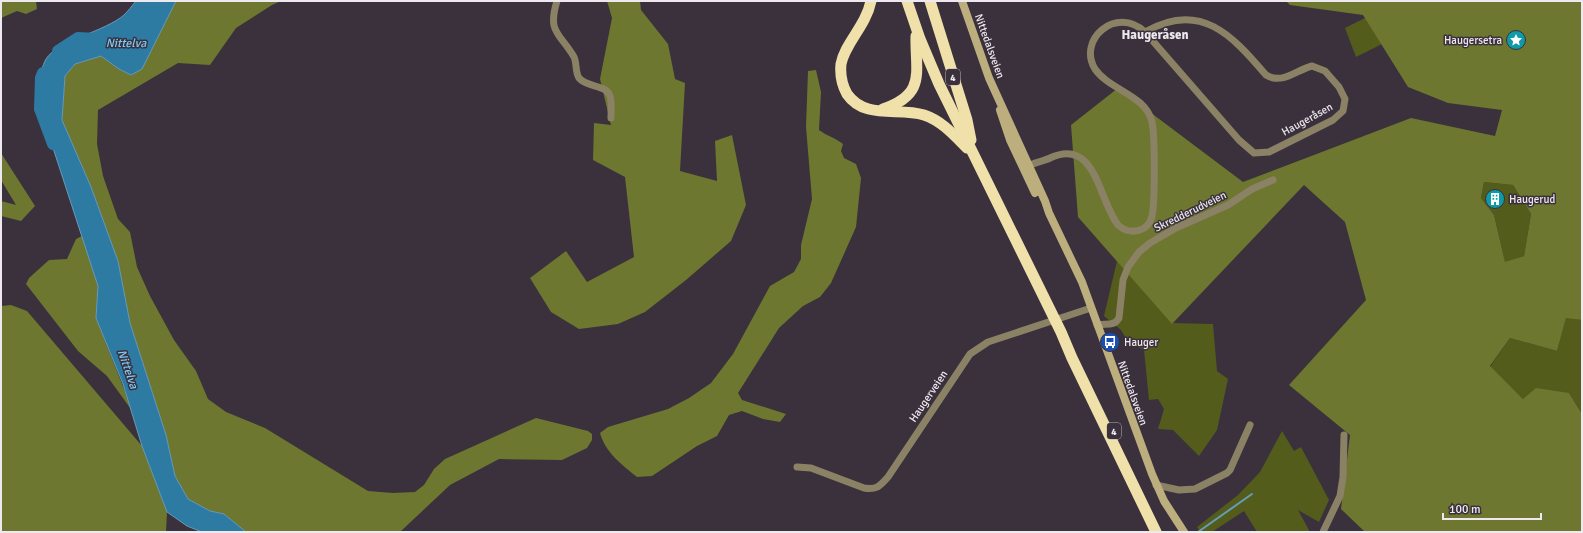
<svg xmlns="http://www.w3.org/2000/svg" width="1583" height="533" font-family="Signika,sans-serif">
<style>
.green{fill:#535c1b}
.forest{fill:#6d772f;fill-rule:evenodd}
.water{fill:#2d7aa3;stroke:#679bba}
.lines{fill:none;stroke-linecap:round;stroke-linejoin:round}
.stream{stroke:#679bba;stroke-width:2}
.river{stroke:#2d7aa3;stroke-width:12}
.minor{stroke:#8b8265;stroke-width:7}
.secondary{stroke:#bdae7e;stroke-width:8}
.trunk{stroke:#f0e0aa;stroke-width:11}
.labels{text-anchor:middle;stroke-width:3;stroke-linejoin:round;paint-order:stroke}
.shield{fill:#3a313c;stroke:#b8b1b9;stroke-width:1}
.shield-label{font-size:10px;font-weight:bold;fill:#eee8ef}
.poi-label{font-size:11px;fill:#eee8ef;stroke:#3a313c;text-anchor:start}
.street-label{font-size:11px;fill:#eee8ef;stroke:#3a313c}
.water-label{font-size:12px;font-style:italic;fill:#7ccbf9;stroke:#3a313c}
.quarter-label{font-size:13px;font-weight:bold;fill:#eee8ef;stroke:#3a313c}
</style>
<rect width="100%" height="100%" fill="#3a313c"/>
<g class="green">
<path d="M1369 16 1382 44 1356 57 1345 28Z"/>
<path d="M1484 182 1513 185 1531 214 1524 256 1505 263 1494 215 1481 198Z"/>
<path d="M1117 261 1172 323 1213 324 1217 371 1228 379 1217 430 1199 456 1173 430 1158 429 1164 409 1158 399 1149 400 1144 350 1128 342 1121 330 1104 316Z"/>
<path d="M1566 317 1582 320V414L1569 393 1523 399 1490 367 1510 338 1557 351Z"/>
<path d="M1282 431 1294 451 1301 447 1329 500 1319 522 1298 510 1310 532H1257L1244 511 1212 532H1200L1197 527 1238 495 1260 472Z"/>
</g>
<g class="forest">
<path d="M1 1H36L37 9 26 14 17 11 1 18Z"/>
<path d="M176 1H281L272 5 236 28 210 65 178 63 98 110 97 144 103 176 118 219 130 232 137 267 150 296 174 340 196 371 208 399 226 412 265 428 368 491 393 493 415 492 424 485 434 469 445 459 536 418 588 431 592 434V440L587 448 562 460 499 459 450 485 400 532H246L224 514 210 511 188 499 175 476 166 435 130 323 118 261 91 187 62 120 65 76 75 64 101 56 119 69 131 75 142 68Z"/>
<path d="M607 1H640L641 10 668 44 675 79 685 83 680 171 717 181 715 141 732 135 746 205 731 241 686 280 645 312 618 324 579 329 551 312 530 278 566 251 587 282 634 257 625 177 593 160 594 123 611 125 600 79 612 18Z"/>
<path d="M1286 1H1582V320L1566 318 1557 351 1510 338 1490 366 1523 399 1536 388 1569 393 1582 414V532H1365L1341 509 1350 435 1289 385 1366 300 1345 222 1304 185 1172 324 1078 217 1071 125 1118 88 1243 182 1411 118 1495 136 1502 110 1448 103 1408 87 1363 15 1290 5ZM1484 182 1513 185 1531 214 1524 256 1505 262 1494 215 1481 198Z"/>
<path d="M816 70 821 92 819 130C827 136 836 138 843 144L841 151 844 158 856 164 861 178 856 227 831 283 820 297 803 306 779 328 738 393 742 400 786 414 780 422 763 419 742 411 729 415 717 436 697 446 652 476 637 477C622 465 605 452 600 433L608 427 668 409 689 398 711 383 733 354 770 286 794 272 801 259V245L812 199 806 127 808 71Z"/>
<path d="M1 153 35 206 21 221 1 216V201L16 205 1 180Z"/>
<path d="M82 236 98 286 96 318 133 412 107 376 78 351 26 284 29 278 49 260 67 259 76 239Z"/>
<path d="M11 305 27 311 142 446 167 512 166 532H1V306Z"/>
</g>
<path class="water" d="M136 1H176L142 69 131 75 119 69 101 56 75 64 65 76 62 120 91 187 118 261 130 323 166 435 175 476 188 499 210 511 224 514 246 532H202L187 526 167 512 142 446 123 384 96 318 98 286 40 108C40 92 38 73 46 59 57 41 106 31 124 15 128 11 132 6 136 1Z"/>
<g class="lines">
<path class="stream" d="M1198 532 1252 494"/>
<g class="river">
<path d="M58 51 78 38 96 39"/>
<path d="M43 73 41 78 40 109 53 144"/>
</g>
<g class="minor">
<path d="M557 1C547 33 560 33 574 57 577 63 575 72 579 78 587 88 606 84 610 96 612 102 611 111 611 118"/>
<path d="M1025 168C1033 162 1042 162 1050 158 1096 137 1098 199 1118 225 1129 235 1148 233 1152 216 1155 204 1155 135 1152 122 1146 95 1109 90 1095 69 1077 40 1116 5 1145 32L1239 140 1254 153 1269 152 1333 120 1343 111 1345 99 1339 87 1325 71 1312 66C1296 70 1283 85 1266 75 1232 35 1200 0 1145 32"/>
<path d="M1097 325C1106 323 1114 327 1119 318L1123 280 1128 267 1139 252 1150 243 1176 228 1228 205 1252 189 1273 180"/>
<path d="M797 467 811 468 864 488C877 490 880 486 888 477L970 354 988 342 1091 308"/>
<path d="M1156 485 1179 490 1195 489 1227 473 1230 470 1250 425"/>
<path d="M1323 532 1340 496 1343 477 1344 435"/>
</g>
<g class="secondary">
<path d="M962 1 989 78 1045 201 1049 213 1082 282 1152 474 1164 501 1184 532"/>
<path d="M1000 110 1010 140 1035 193"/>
</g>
<g class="trunk">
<path d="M871 1C866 26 845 43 841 64 840 74 842 85 847 94 865 120 898 107 924 115 942 121 954 135 967 148"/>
<path d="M907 1 920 39 939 84 1061 332 1072 358 1156 532"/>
<path d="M930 1 967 120 971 140"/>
<path d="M883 109C927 94 915 72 916 36"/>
</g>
</g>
<defs>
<symbol id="sight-disc" viewBox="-11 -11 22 22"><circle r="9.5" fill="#0f9aa8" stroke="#3a313c"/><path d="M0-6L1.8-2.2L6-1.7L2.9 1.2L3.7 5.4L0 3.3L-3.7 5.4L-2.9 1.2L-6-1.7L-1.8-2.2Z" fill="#fff"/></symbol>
<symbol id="building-disc" viewBox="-11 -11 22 22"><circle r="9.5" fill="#0f9aa8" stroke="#3a313c"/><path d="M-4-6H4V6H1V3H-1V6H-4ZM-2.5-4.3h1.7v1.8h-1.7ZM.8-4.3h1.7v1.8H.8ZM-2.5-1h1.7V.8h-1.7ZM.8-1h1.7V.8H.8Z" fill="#fff"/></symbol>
<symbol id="bus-disc" viewBox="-11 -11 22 22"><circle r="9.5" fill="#1a4fb4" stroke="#3a313c"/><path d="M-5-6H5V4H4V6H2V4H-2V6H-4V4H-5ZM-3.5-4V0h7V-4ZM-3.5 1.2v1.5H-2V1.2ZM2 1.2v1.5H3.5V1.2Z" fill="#fff"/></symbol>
</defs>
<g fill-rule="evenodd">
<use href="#sight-disc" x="1505" y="29" width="22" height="22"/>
<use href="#building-disc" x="1484" y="188" width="22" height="22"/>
<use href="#bus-disc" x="1099" y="331" width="22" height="22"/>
</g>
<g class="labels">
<g class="shield">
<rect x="946" y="69" width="14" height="16" rx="3"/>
<rect x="1107" y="423" width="14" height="16" rx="3"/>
</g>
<g class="shield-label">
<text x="953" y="81">4</text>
<text x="1114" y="435">4</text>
</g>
<g class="poi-label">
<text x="1502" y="44" text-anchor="end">Haugersetra</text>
<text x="1509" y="203">Haugerud</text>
<text x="1124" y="346">Hauger</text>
</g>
<g class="street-label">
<text transform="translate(990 46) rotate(70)" y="4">Nittedalsveien</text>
<text transform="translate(1307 119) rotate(-29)" y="4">Haugeråsen</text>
<text transform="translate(1190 211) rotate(-26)" y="4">Skredderudveien</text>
<text transform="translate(1133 393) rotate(70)" y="4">Nittedalsveien</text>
<text transform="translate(928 396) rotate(-56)" y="4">Haugerveien</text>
</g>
<g class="water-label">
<text x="126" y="47">Nittelva</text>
<text transform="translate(128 369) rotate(71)" y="4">Nittelva</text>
</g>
<g class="quarter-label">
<text x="1155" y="39">Haugeråsen</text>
</g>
</g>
<rect width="1583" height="533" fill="none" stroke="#eee8ef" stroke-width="4"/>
<path d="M1443 513v6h98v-6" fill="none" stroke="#eee8ef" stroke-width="2"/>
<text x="1449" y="513" font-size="12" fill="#eee8ef" stroke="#3a313c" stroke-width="3" paint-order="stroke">100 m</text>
</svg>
